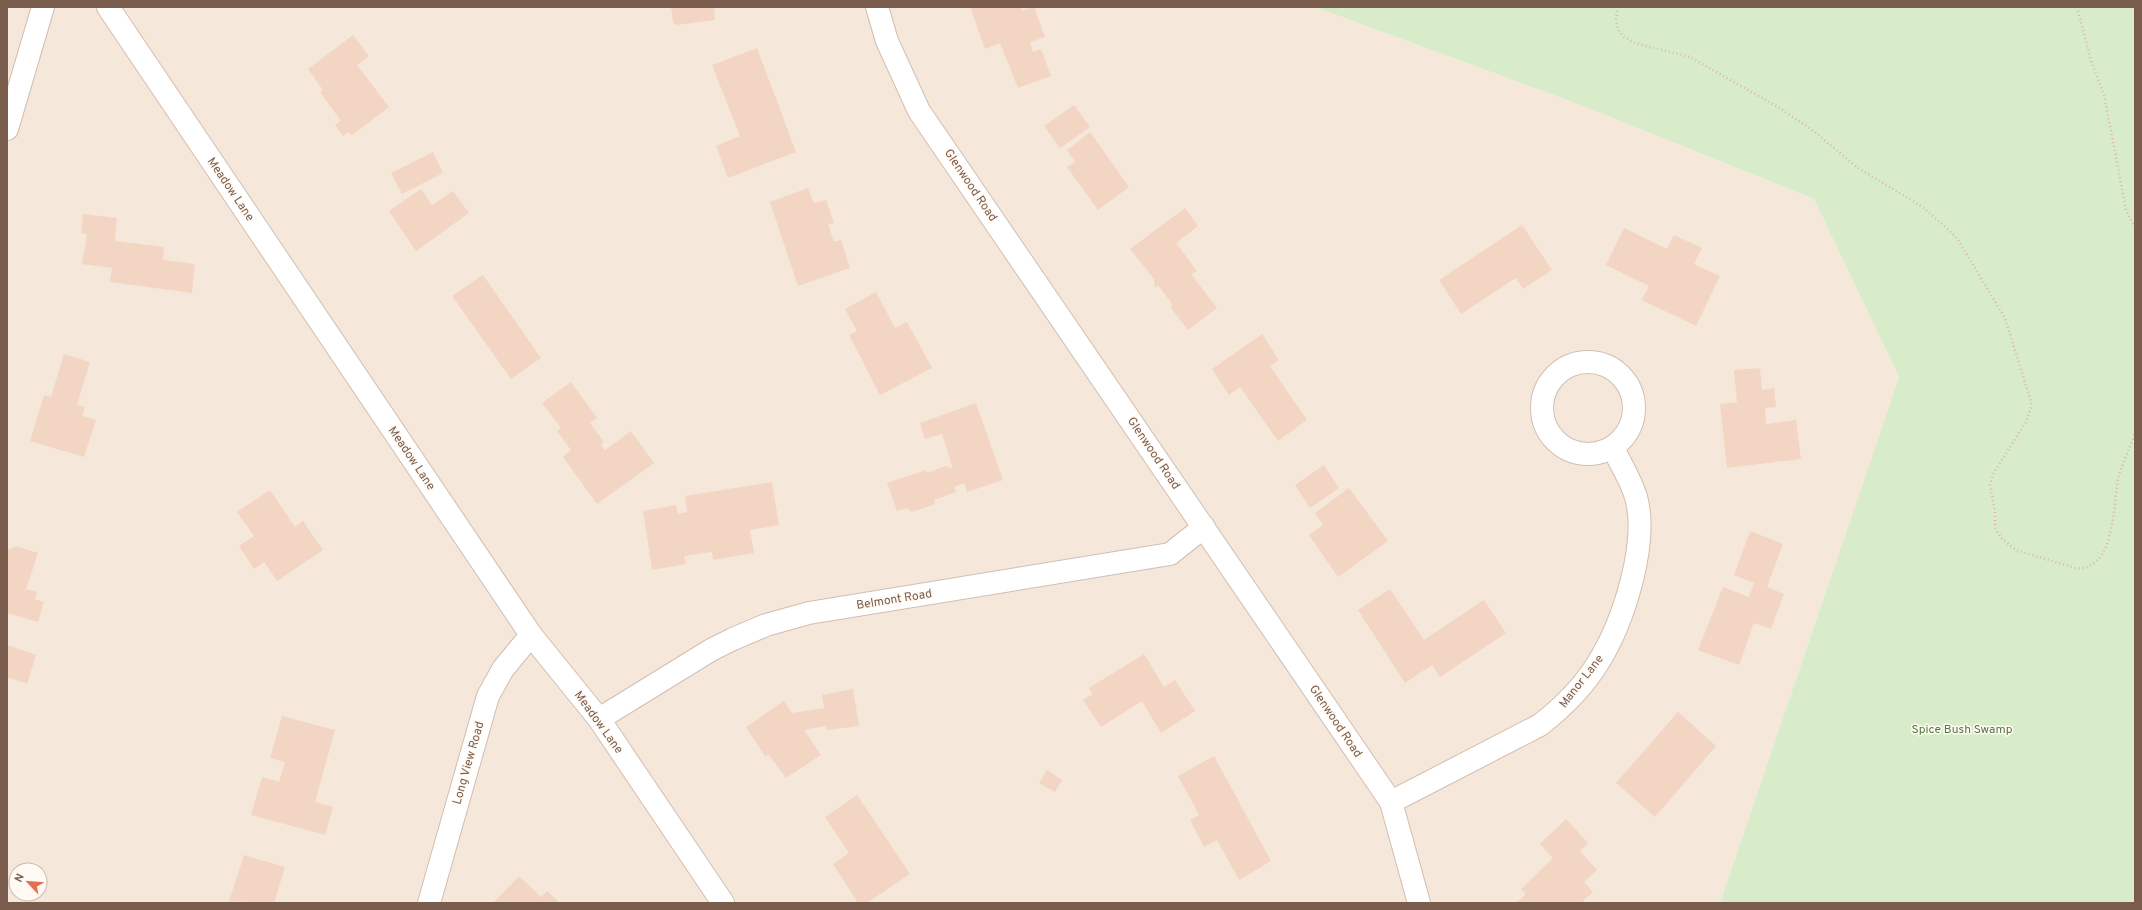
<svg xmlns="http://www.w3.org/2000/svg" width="2142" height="910" font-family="Overpass,sans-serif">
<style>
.residential{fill:#f5e8da;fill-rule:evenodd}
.green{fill:#d8ecc9}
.building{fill:#f3d5c3}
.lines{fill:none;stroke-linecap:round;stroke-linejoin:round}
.minor-casing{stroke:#d1beb0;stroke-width:24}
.path{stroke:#d9b8a5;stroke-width:2.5;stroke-dasharray:1 3;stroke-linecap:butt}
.minor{stroke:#fff;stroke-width:22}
.labels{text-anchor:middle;stroke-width:3;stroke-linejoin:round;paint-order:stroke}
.street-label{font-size:12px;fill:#7a5c4d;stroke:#fffaf3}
.park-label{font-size:12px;fill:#537a41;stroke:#fffaf3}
</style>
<rect width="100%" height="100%" fill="#fdf6ec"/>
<path class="residential" d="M7 7H1315L1586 107 1814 199 1899 377 1720 903H7ZM16 870H40V894H16Z"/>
<path class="green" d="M1315 7H2135V903H1720L1899 377 1814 199 1586 107Z"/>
<g class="building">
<path d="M671 7H714L715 20 677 25 673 22Z"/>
<path d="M970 7H1021L1022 11 1034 7 1045 37 1030 42 1033 52 1041 49 1051 76 1018 88 1000 43 985 49Z"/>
<path d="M353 35 369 56 357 65 389 107 351 136 349 132 343 136 335 125 341 121 320 92 323 90 308 69Z"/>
<path d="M757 48 796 152 728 178 716 146 740 136 712 65Z"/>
<path d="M1074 105 1090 127 1060 148 1044 126Z"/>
<path d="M1090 132 1129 187 1098 210 1067 167 1075 162 1067 150Z"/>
<path d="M433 152 443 173 402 194 391 173Z"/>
<path d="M808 188 814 203 826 200 834 223 828 224 834 242 841 240 850 268 798 286 770 202Z"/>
<path d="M421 189 432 205 453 191 469 213 416 251 389 211Z"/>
<path d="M1185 208 1198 226 1176 243 1197 271 1191 274 1217 308 1188 330 1170 307 1173 305 1158 285 1155 288 1154 279 1130 249Z"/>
<path d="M83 214 117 218 115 241 164 247 163 260 195 264 192 293 110 282 112 268 82 264 87 234 81 233Z"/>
<path d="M1522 225 1552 270 1523 289 1516 278 1461 314 1439 280Z"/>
<path d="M1624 228 1667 249 1674 235 1702 248 1694 264 1720 276 1696 326 1642 300 1649 286 1606 265Z"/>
<path d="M483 275 541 358 511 379 452 296Z"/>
<path d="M876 292 895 328 907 322 932 368 880 395 849 335 857 331 845 309Z"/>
<path d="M1262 334 1279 360 1270 366 1307 420 1278 441 1240 387 1229 395 1212 369Z"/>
<path d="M64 354 90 362 77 405 85 407 82 416 96 420 84 457 30 441 44 395 51 397Z"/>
<path d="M1760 368 1762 390 1774 388 1776 407 1765 408 1766 424 1796 420 1801 459 1727 468 1720 404 1737 402 1734 370Z"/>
<path d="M571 382 597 418 590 423 604 442 601 445 605 450 631 431 654 463 597 504 563 457 571 450 557 431 561 428 542 403Z"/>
<path d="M976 403 1003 480 967 492 964 483 954 487 956 492 934 500 935 504 912 512 907 508 897 511 887 483 926 470 927 473 946 466 953 469 942 434 925 439 920 423Z"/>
<path d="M1324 465 1339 488 1310 508 1295 485Z"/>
<path d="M772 482 779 525 750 530 754 553 713 560 712 552 684 556 686 564 652 570 643 511 676 505 678 514 687 512 685 496Z"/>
<path d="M1349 488 1388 541 1338 577 1309 535 1323 525 1315 513Z"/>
<path d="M270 490 295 527 303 521 323 550 277 581 264 562 254 569 239 546 254 536 237 512Z"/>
<path d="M1750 531 1783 544 1767 587 1784 594 1771 629 1754 623 1739 665 1698 650 1723 587 1749 597 1754 583 1734 575Z"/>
<path d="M16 546 38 553 26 589 37 592 35 599 44 602 38 622 7 613V550Z"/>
<path d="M1390 589 1424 640 1484 600 1506 633 1440 677 1432 665 1405 683 1358 610Z"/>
<path d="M7 645 36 655 27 684 7 677Z"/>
<path d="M1144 654 1164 687 1175 680 1195 711 1161 733 1142 701 1101 727 1083 700 1093 694 1089 688Z"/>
<path d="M853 689 859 726 827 730 825 726 804 730 821 755 786 778 769 755 765 756 746 727 784 701 792 713 824 708 822 695Z"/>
<path d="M1678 712 1716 746 1655 817 1616 783Z"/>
<path d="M282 716 335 730 315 802 333 807 325 835 251 815 262 777 279 782 285 762 270 758Z"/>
<path d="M1214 756 1271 861 1239 880 1217 840 1204 847 1190 820 1199 815 1178 776Z"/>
<path d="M1047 770 1062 780 1055 792 1039 783Z"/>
<path d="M857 795 910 874 867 903H858L833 864 849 853 825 817Z"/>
<path d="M1566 819 1588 843 1580 851 1597 870 1584 882 1593 892 1581 903H1516L1526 894 1521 889 1553 858 1540 844Z"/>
<path d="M244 855 285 867 274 903 229 901Z"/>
<path d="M519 876 541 897 547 891 560 903H493Z"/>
</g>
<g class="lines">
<defs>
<g id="minor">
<path d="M108 7 531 635 599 719 723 903"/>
<path d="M877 7 887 41 919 111 1391 802 1419 903"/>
<path d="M7 129 43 7"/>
<circle cx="1588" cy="408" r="46"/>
<path d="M599 719 711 650 733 639 766 625 809 613 1170 554 1204 527"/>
<path d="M1391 802 1540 725C1562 708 1583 687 1598 663 1623 623 1649 544 1636 497 1631 480 1620 463 1613 448"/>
<path d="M429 903 488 696 503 669 531 635"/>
</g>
</defs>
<use href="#minor" class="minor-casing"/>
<g class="path">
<path d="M1618 7 1616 19 1618 30 1624 37 1635 43 1690 57 1778 107 1811 129 1858 168 1921 206 1948 229 1958 240 2005 318 2031 402V407L2026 422 1993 474 1990 485 1995 512V528L2002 539 2016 550 2075 568C2115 572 2113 506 2118 479 2122 463 2130 449 2135 433"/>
<path d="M2077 7 2092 64 2104 95 2126 210 2135 228"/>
</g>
<use href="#minor" class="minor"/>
</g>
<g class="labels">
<g class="street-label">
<text transform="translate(971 185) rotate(56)" y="4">Glenwood Road</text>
<text transform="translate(231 189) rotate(56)" y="4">Meadow Lane</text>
<text transform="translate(1154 453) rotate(56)" y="4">Glenwood Road</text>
<text transform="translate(412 458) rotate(56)" y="4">Meadow Lane</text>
<text transform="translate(894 599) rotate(-9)" y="4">Belmont Road</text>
<text transform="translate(1581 681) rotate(-52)" y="4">Manor Lane</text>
<text transform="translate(1336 721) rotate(56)" y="4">Glenwood Road</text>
<text transform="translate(599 722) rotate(54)" y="4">Meadow Lane</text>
<text transform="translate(468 763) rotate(-74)" y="4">Long View Road</text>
</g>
<g class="park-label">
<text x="1962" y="733">Spice Bush Swamp</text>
</g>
</g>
<rect width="2142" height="910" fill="none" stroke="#7a5c4d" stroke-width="16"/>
<g transform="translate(28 882) rotate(296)"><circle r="19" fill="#fffaf3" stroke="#cabbb1"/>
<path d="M0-3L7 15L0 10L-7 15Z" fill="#e76f51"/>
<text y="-6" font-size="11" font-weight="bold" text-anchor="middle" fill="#7a5c4d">N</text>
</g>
</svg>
